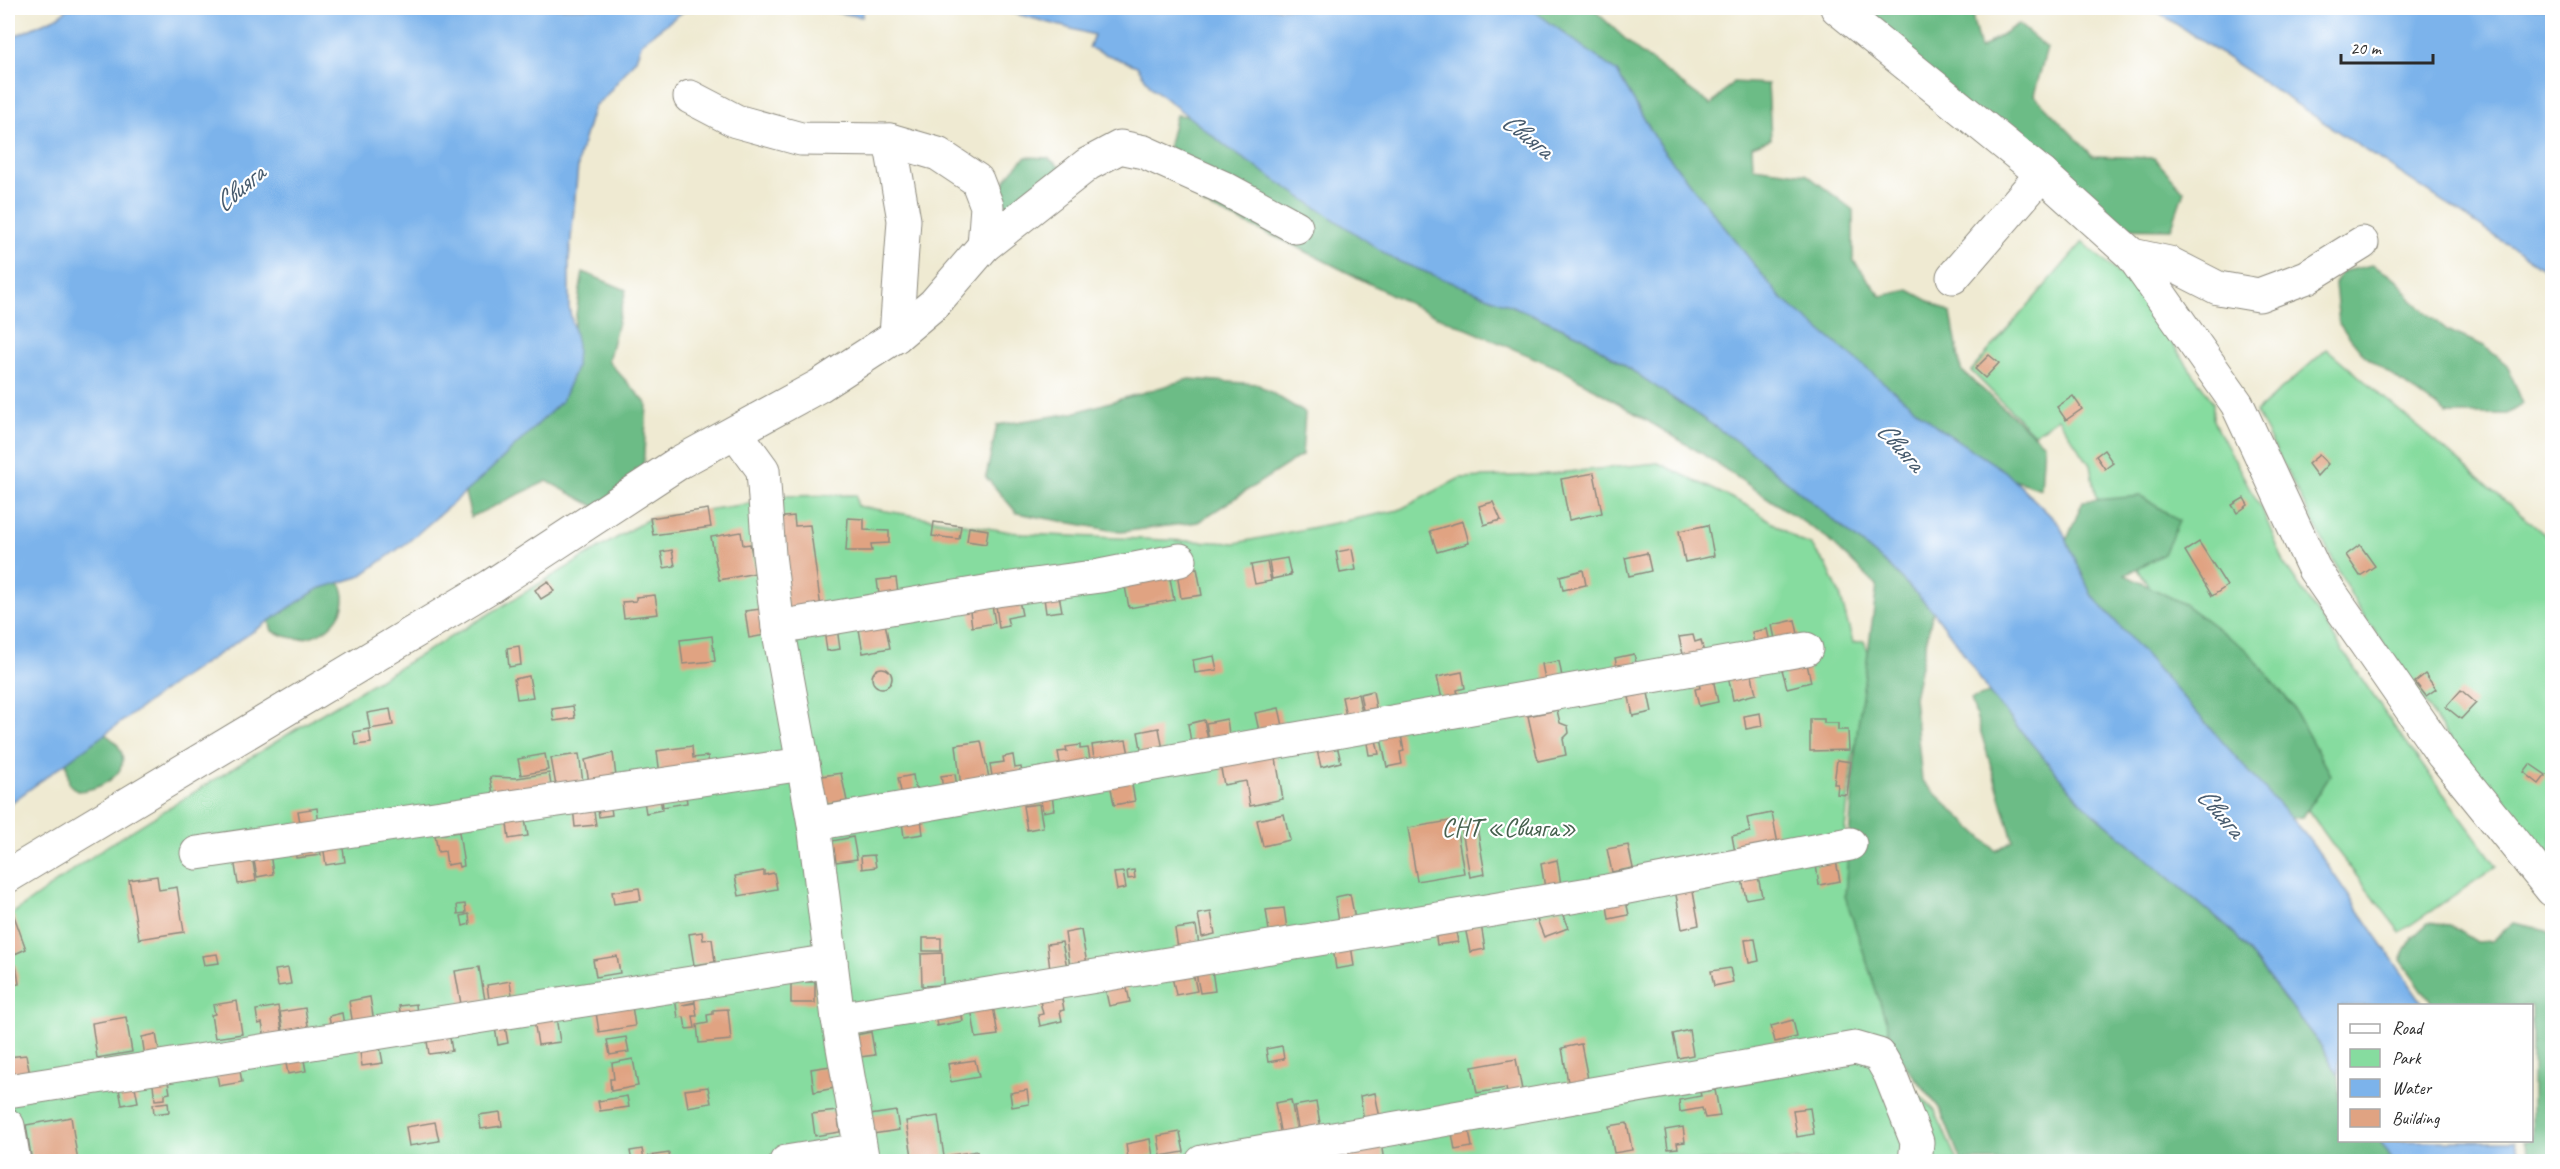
<svg xmlns="http://www.w3.org/2000/svg" width="2560" height="1169" font-family="Caveat,sans-serif">
<style>
.green{fill:#86dc9f;stroke:#588465;stroke-width:1.5}
.forest{fill:#6cbc86;stroke:#4c7458;stroke-width:1.5}
.water{fill:#7cb3eb;stroke:#546f8b;stroke-width:1.5}
.building{fill:#e0a382}
.lines{fill:none;stroke-linecap:round;stroke-linejoin:round}
.minor-casing{stroke:#8d8a7e;stroke-width:35}
.minor{stroke:#fff;stroke-width:33}
.labels{text-anchor:middle;stroke-width:4.5;stroke-linejoin:round;paint-order:stroke}
.park-label{font-size:26px;fill:#46604e;stroke:#fff}
.water-label{font-size:27px;font-style:italic;fill:#475b6e;stroke:#fff}
</style>
<rect width="100%" height="100%" fill="#fff"/>
<filter id="ink" filterUnits="userSpaceOnUse"><feTurbulence type="fractalNoise" baseFrequency=".0167" numOctaves="2"/><feDisplacementMap in="SourceGraphic" scale="12" xChannelSelector="R" yChannelSelector="G"/><feConvolveMatrix kernelMatrix="1 2 1 2 8 2 1 2 1" color-interpolation-filters="sRGB"/></filter>
<filter id="wash" filterUnits="userSpaceOnUse"><feTurbulence type="fractalNoise" baseFrequency=".008" numOctaves="4" result="noise"/><feDisplacementMap in="SourceGraphic" scale="24" xChannelSelector="R" yChannelSelector="G"/><feGaussianBlur stdDeviation="1.35" result="paint"/><feColorMatrix in="noise" values="0 0 0 0 0 0 0 0 0 0 0 0 0 0 0 0 0 1.4 0 .05"/><feComposite in="paint" operator="in"/></filter>
<g filter="url(#wash)">
<rect width="100%" height="100%" fill="#efead2"/>
<g class="green">
<path d="M2083 242 2132 286 2213 402V420L2265 516 2285 565 2395 728 2497 866 2400 932 2338 852 2145 581 2095 494 2090 465 2058 418 2034 434 1971 371Z"/>
<path d="M2327 349 2552 541V857L2480 782 2357 606 2256 412Z"/>
<path d="M1658 463 1748 506 1798 540 1811 545 1827 566 1840 595 1853 643 1864 641 1878 679 1853 753 1844 840 1890 1016 1888 1033 1883 1037 1915 1090 1935 1111 1957 1161H8V917L107 846 316 717 650 518 755 503 777 496 856 495 857 506 1023 534 1236 543 1399 510 1460 478 1538 475Z"/>
</g>
<g class="forest">
<path d="M1517 8H1592L1638 51 1711 105 1733 82 1768 84 1771 139 1752 146 1753 167 1806 174 1853 210V260L1881 296 1909 290 1951 313 1961 370 2044 444 2041 489 1952 460 1800 332Z"/>
<path d="M1851 8H1975L1973 20 1980 49 2018 24 2047 48 2034 95 2093 156 2154 158 2184 191 2171 229 2110 228Z"/>
<path d="M1176 115 1189 116 1232 151 1314 204 1522 310 1581 336 1748 449 1890 567 1933 611 1914 697 1922 781 1996 851 2013 840 1971 699 1989 693 2081 802 2234 933 2321 1046 2339 1076 2340 1140 2380 1141 2393 1161H1961L1940 1109 1905 1065 1893 1042 1845 896 1856 740 1877 586 1827 538 1701 453 1563 370 1418 308 1289 243 1204 205 1165 161Z"/>
<path d="M1026 157 1048 158 1067 172 1021 225 997 207C1000 184 1009 172 1026 157Z"/>
<path d="M2372 265 2398 280 2412 300 2447 330 2484 346 2507 365 2523 404 2507 414H2447L2365 356 2339 324 2335 284 2341 272Z"/>
<path d="M583 272 626 290 608 361 647 404 643 470 596 507 547 481 471 517 465 493 497 436 571 345Z"/>
<path d="M1189 379 1257 384 1305 413 1302 455 1198 522 1121 532 1017 513 986 477 997 425 1073 413Z"/>
<path d="M2141 496 2179 521 2164 554 2125 575 2184 604 2248 651 2292 705 2330 775 2303 817 2246 822 2056 566 2083 501Z"/>
<path d="M339 581C354 607 332 633 304 638 295 640 281 635 272 631L269 621 277 603Z"/>
<path d="M96 728C105 735 117 740 121 751 130 776 96 791 77 791L69 784 65 749Z"/>
<path d="M2428 923 2450 925 2477 942 2492 941 2513 923 2547 930 2552 935V1161H2534L2524 1141 2532 1140V1006L2433 1005 2401 960 2412 938Z"/>
</g>
<g class="water">
<path d="M69 8H702L684 11 642 42 636 59 605 97 594 106 579 156 569 260V307L577 345 576 368 562 401 485 475 408 542 359 577 318 589 176 682 8 805V39L57 17Z"/>
<path d="M812 8H864L862 17Z"/>
<path d="M964 8H1530L1617 72 1660 146 1780 297 1940 429 2005 471 2060 525 2091 594 2310 840 2424 1005 2340 1006 2339 1076 2321 1046 2234 933 2081 802 1989 693 1959 646 1933 611 1890 567 1748 449 1581 336 1522 310 1395 260 1232 151 1151 87 1137 66 1089 48 1094 35 998 9 981 12Z"/>
<path d="M2152 8H2552V274Z"/>
<path d="M2380 1141H2514L2523 1161H2393Z"/>
</g>
<g id="blocks">
<g class="building">
<path d="M1989 355 1999 363 1985 378 1975 369Z"/>
<path d="M2073 396 2082 409 2066 420 2057 407Z"/>
<path d="M2104 450 2113 463 2105 469 2096 456Z"/>
<path d="M2319 455 2328 464 2317 476 2308 464Z"/>
<path d="M1594 473 1602 513 1569 520 1561 479Z"/>
<path d="M2244 498 2248 505 2237 513 2232 505Z"/>
<path d="M1493 502 1501 520 1484 525 1479 506Z"/>
<path d="M708 509 711 527 653 535 650 518Z"/>
<path d="M794 516 795 526 810 525 821 608 787 612 776 518Z"/>
<path d="M848 518 864 519V530L889 531V543L871 544 872 551H846Z"/>
<path d="M1463 521 1469 543 1437 552 1430 531Z"/>
<path d="M934 522 961 526 959 539 932 536Z"/>
<path d="M1708 525 1714 556 1685 562 1679 531Z"/>
<path d="M969 527 988 530 986 544 967 541Z"/>
<path d="M741 532 743 545 750 544 756 573 719 580 711 537Z"/>
<path d="M2199 542 2227 586 2212 596 2185 551Z"/>
<path d="M2360 545 2375 566 2360 576 2346 555Z"/>
<path d="M1352 549 1356 570 1340 573 1336 552Z"/>
<path d="M672 550 675 566 664 568 661 552Z"/>
<path d="M1647 553 1651 571 1629 576 1625 558Z"/>
<path d="M1287 558 1291 575 1272 579 1269 561Z"/>
<path d="M1267 562 1271 581 1255 584 1251 565Z"/>
<path d="M1197 568 1202 595 1181 598 1177 572Z"/>
<path d="M1583 570 1586 585 1563 590 1560 576Z"/>
<path d="M1169 573 1174 600 1129 608 1124 581Z"/>
<path d="M896 578 898 593 879 595 877 580Z"/>
<path d="M548 581 554 591 541 599 535 590Z"/>
<path d="M655 595 658 614 624 618 622 602 636 601V597Z"/>
<path d="M1018 595 1022 615 1007 618 1009 626 999 628 995 598Z"/>
<path d="M1059 595 1062 611 1046 613 1044 598Z"/>
<path d="M991 599 995 623 972 627 969 603Z"/>
<path d="M761 609 766 635 749 638 745 611Z"/>
<path d="M884 618 890 648 863 653 858 623Z"/>
<path d="M1795 620 1800 643 1777 648 1772 625Z"/>
<path d="M837 628 840 649 827 651 824 630Z"/>
<path d="M1767 629 1771 647 1755 650 1752 632Z"/>
<path d="M1693 635 1695 642 1701 640 1705 658 1685 663 1679 637Z"/>
<path d="M712 636 715 661 683 664 680 640Z"/>
<path d="M519 646 521 665 509 667 507 648Z"/>
<path d="M1634 654 1638 671 1619 675 1615 658Z"/>
<path d="M1805 655 1811 682 1787 688 1780 662Z"/>
<path d="M1214 656 1217 670 1195 673 1193 660Z"/>
<path d="M1559 661 1563 682 1546 685 1542 664Z"/>
<circle cx="882" cy="678" r="10"/>
<path d="M1751 671 1756 694 1733 700 1728 676Z"/>
<path d="M1462 672 1465 688 1457 690 1458 697 1442 699 1437 677Z"/>
<path d="M1712 674 1718 702 1699 706 1695 689 1700 688 1698 678Z"/>
<path d="M2425 674 2436 689 2426 696 2415 682Z"/>
<path d="M529 676 533 697 517 699 514 679Z"/>
<path d="M2461 690 2476 703 2461 719 2446 707Z"/>
<path d="M1373 691 1376 708 1363 710 1360 694Z"/>
<path d="M1648 693 1652 712 1633 716 1629 697Z"/>
<path d="M1358 694 1362 713 1346 716 1342 697Z"/>
<path d="M573 706 575 718 554 721 552 709Z"/>
<path d="M1279 708 1283 726 1259 731 1255 713Z"/>
<path d="M390 709 393 725 370 729 367 713Z"/>
<path d="M1557 710 1560 723 1568 726 1569 733 1563 739 1566 755 1538 761 1528 716Z"/>
<path d="M1760 713 1762 726 1746 729 1744 716Z"/>
<path d="M1227 719 1230 741 1210 745 1206 723Z"/>
<path d="M1810 719H1824V723H1838V730H1848L1849 750 1810 751Z"/>
<path d="M1204 720 1209 745 1192 748 1188 724Z"/>
<path d="M1159 728 1163 750 1142 754 1138 732Z"/>
<path d="M369 729 371 743 356 745 353 732Z"/>
<path d="M1400 730 1404 751 1400 752 1402 764 1387 767 1380 734Z"/>
<path d="M1375 735 1379 754 1369 755 1366 737Z"/>
<path d="M1126 740 1130 759 1095 765 1092 745Z"/>
<path d="M981 741 990 782 961 787 956 745Z"/>
<path d="M1336 741 1341 762 1321 767 1316 746Z"/>
<path d="M1080 745V749L1088 748 1091 765 1061 769 1058 752 1067 751 1066 747Z"/>
<path d="M692 746 693 758 708 756 709 768 660 775 657 751Z"/>
<path d="M613 753 617 784 590 788 585 760Z"/>
<path d="M1275 753 1283 799 1250 806 1246 781 1224 785 1220 764Z"/>
<path d="M545 754 548 770 521 775 518 759Z"/>
<path d="M579 754 583 782 556 786 551 758Z"/>
<path d="M1013 755 1015 768 1021 767 1023 777 993 782 990 764 1004 762 1003 757Z"/>
<path d="M1837 760 1851 762 1847 795 1837 794 1838 784H1834Z"/>
<path d="M2530 764 2546 775 2539 784 2524 772Z"/>
<path d="M549 773 552 791 494 799 490 777 517 778Z"/>
<path d="M841 773 847 801 824 805 822 776Z"/>
<path d="M955 774 957 787 943 789 941 776Z"/>
<path d="M913 775 916 793 902 796 898 778Z"/>
<path d="M1131 780 1135 801 1114 805 1110 783Z"/>
<path d="M685 789 687 803 663 807 661 792Z"/>
<path d="M659 792 662 810 646 813 643 795Z"/>
<path d="M1052 794 1054 810 1043 812 1040 796Z"/>
<path d="M610 800 612 815 599 817 597 802Z"/>
<path d="M1039 804 1043 827 1027 830 1023 806Z"/>
<path d="M593 805 596 825 575 827 573 807Z"/>
<path d="M317 808 319 826 301 828 298 811Z"/>
<path d="M1772 813 1778 844 1735 852 1732 836 1750 832 1747 818Z"/>
<path d="M524 814 528 836 509 839 506 816Z"/>
<path d="M1284 814 1290 840 1263 846 1257 820Z"/>
<path d="M921 819 923 834 904 837 902 822Z"/>
<path d="M1455 820 1464 873 1417 881 1408 828Z"/>
<path d="M1476 821 1485 874 1470 877 1461 824Z"/>
<path d="M459 832 464 866 459 867 458 863 447 865 445 851 438 852 435 835Z"/>
<path d="M853 837 857 859 836 862 832 841Z"/>
<path d="M342 842 345 862 326 865 323 845Z"/>
<path d="M319 845 321 855 296 858 295 848Z"/>
<path d="M1628 845 1633 868 1612 872 1607 849Z"/>
<path d="M270 853 273 874 257 877 253 855Z"/>
<path d="M874 855 876 867 862 869 861 856Z"/>
<path d="M252 856 256 881 238 884 234 859Z"/>
<path d="M1557 860 1561 885 1545 888 1541 864Z"/>
<path d="M1836 861 1840 881 1819 885 1816 865Z"/>
<path d="M1134 870 1135 878 1128 879 1127 871Z"/>
<path d="M764 871V875L774 873 777 889 739 896 735 876Z"/>
<path d="M1757 871 1762 896 1746 899 1741 874Z"/>
<path d="M1123 872 1126 888 1117 890 1114 873Z"/>
<path d="M157 876 159 890 177 887 184 932 139 939 129 880Z"/>
<path d="M1692 886 1699 925 1682 929 1675 889Z"/>
<path d="M639 888 641 900 614 904 612 892Z"/>
<path d="M1350 894 1355 919 1339 922 1335 897Z"/>
<path d="M1625 896 1629 915 1609 919 1606 899Z"/>
<path d="M465 904 466 913 458 914 457 905Z"/>
<path d="M1284 908 1287 929 1269 931 1266 910Z"/>
<path d="M1560 908 1568 928 1544 937 1536 917Z"/>
<path d="M1211 912 1215 934 1202 937 1198 914Z"/>
<path d="M469 914 470 924 463 926 461 916Z"/>
<path d="M14 916 26 949 8 957V919Z"/>
<path d="M1481 924 1485 949 1470 952 1465 927Z"/>
<path d="M1196 926 1200 952 1179 955 1175 929Z"/>
<path d="M1455 926 1458 942 1437 945 1435 930Z"/>
<path d="M1081 930 1087 964 1070 967 1065 933Z"/>
<path d="M702 932 703 940 712 939 715 962 694 965 689 934Z"/>
<rect x="923" y="938" width="18" height="13"/>
<path d="M1755 939 1759 961 1749 963 1745 940Z"/>
<path d="M1062 942 1067 967 1050 970 1047 944Z"/>
<path d="M1351 945 1354 966 1336 969 1333 948Z"/>
<path d="M942 953 943 985 922 986 921 954Z"/>
<path d="M217 954 219 963 204 965 202 956Z"/>
<path d="M617 956 620 973 596 977 593 960Z"/>
<path d="M16 965 19 984 8 986V966Z"/>
<path d="M479 967 485 1000 461 1004 455 971Z"/>
<path d="M288 968 291 984 278 986 275 970Z"/>
<path d="M1730 968 1733 982 1714 986 1711 971Z"/>
<path d="M1212 970 1215 991 1200 993 1196 973Z"/>
<path d="M1193 973 1197 991 1176 995 1172 977Z"/>
<path d="M510 981 512 995 489 999 487 985Z"/>
<rect x="791" y="982" width="24" height="21"/>
<path d="M1126 984 1130 1002 1109 1006 1105 988Z"/>
<path d="M693 988 695 1002 682 1005 695 1003 697 1016H693L695 1028 686 1029 684 1017 678 1018 674 991Z"/>
<path d="M1061 993 1064 1010 1060 1011 1062 1021 1040 1026 1038 1015 1043 1014 1039 997Z"/>
<path d="M370 997 374 1022 353 1025 349 1001Z"/>
<path d="M237 1001 242 1034 215 1038 211 1015 215 1014 213 1005Z"/>
<path d="M416 1004 417 1015 401 1017 399 1006Z"/>
<path d="M278 1006 283 1037 265 1039 262 1023 258 1024 256 1010Z"/>
<path d="M595 1006H632L635 1026 599 1032Z"/>
<path d="M993 1006 998 1035 976 1038 971 1008Z"/>
<path d="M960 1007 963 1021 937 1026 934 1011Z"/>
<path d="M305 1008 309 1031 284 1036 280 1012Z"/>
<path d="M728 1009 731 1040 699 1043 697 1025 708 1023 707 1015 713 1014V1010Z"/>
<path d="M555 1011 560 1042 538 1045 533 1014Z"/>
<path d="M342 1013 344 1025 331 1027 329 1016Z"/>
<path d="M126 1017 132 1052 97 1058 92 1023Z"/>
<path d="M1793 1020 1797 1037 1775 1042 1771 1026Z"/>
<path d="M505 1026 508 1043 498 1045 495 1028Z"/>
<path d="M1689 1030 1693 1055 1678 1058 1673 1034Z"/>
<path d="M449 1031 452 1051 429 1054 426 1035Z"/>
<path d="M871 1032 875 1055 860 1057 856 1035Z"/>
<path d="M156 1034 160 1055 145 1057 142 1037Z"/>
<path d="M626 1037 629 1052 610 1055 607 1040Z"/>
<path d="M379 1042 383 1063 362 1066 359 1045Z"/>
<path d="M1581 1044 1589 1084 1569 1088 1562 1048Z"/>
<path d="M1282 1046 1284 1059 1268 1062 1266 1049Z"/>
<path d="M26 1055 30 1075 10 1078 8 1057Z"/>
<path d="M303 1055 306 1071 288 1074 285 1058Z"/>
<path d="M633 1059 638 1086 611 1091 610 1079H614L612 1063Z"/>
<path d="M1516 1059 1523 1095 1508 1098 1506 1088 1477 1093 1472 1067Z"/>
<path d="M975 1060 979 1077 951 1082 948 1064Z"/>
<path d="M837 1065 840 1087 814 1092 811 1069Z"/>
<path d="M239 1066 242 1082 219 1086 216 1070Z"/>
<path d="M167 1076 170 1093 165 1094V1099L155 1100 152 1078Z"/>
<path d="M134 1082 138 1102 122 1105 118 1084Z"/>
<path d="M708 1087 711 1103 688 1107 685 1090Z"/>
<path d="M1027 1090 1029 1104 1012 1107 1010 1093Z"/>
<path d="M1715 1090 1720 1116 1705 1118 1702 1108 1680 1112 1679 1100 1701 1096 1700 1092Z"/>
<path d="M1375 1093 1380 1118 1364 1121 1360 1096Z"/>
<path d="M627 1096 629 1107 600 1111 598 1101Z"/>
<path d="M1291 1100 1297 1133 1281 1136 1275 1103Z"/>
<path d="M168 1102 169 1112 154 1114 153 1104Z"/>
<path d="M1316 1102 1321 1128 1299 1133 1294 1106Z"/>
<path d="M1810 1108 1814 1134 1797 1137 1793 1110Z"/>
<path d="M837 1111 840 1132 815 1136 812 1114Z"/>
<path d="M896 1111 899 1130 873 1134 870 1115Z"/>
<path d="M500 1112 502 1126 481 1129 479 1115Z"/>
<path d="M938 1116 944 1157 913 1162 906 1121Z"/>
<path d="M71 1117 78 1162H32L26 1125Z"/>
<path d="M435 1122 439 1141 409 1146 406 1127Z"/>
<path d="M1627 1123 1632 1150 1614 1153 1609 1126Z"/>
<path d="M1468 1125 1472 1147 1455 1150 1451 1128Z"/>
<path d="M1683 1127 1685 1142 1677 1143 1678 1148 1668 1149 1665 1130Z"/>
<path d="M1180 1132 1184 1152 1161 1156 1158 1136Z"/>
<path d="M1150 1139 1153 1156 1128 1159 1126 1144Z"/>
<path d="M1381 1142 1384 1162H1337L1335 1149Z"/>
<path d="M642 1149 644 1160 632 1162 630 1151Z"/>
<path d="M977 1151 978 1162H953L951 1155Z"/>
<path d="M669 1153 670 1162H650L649 1156Z"/>
</g>
</g>
</g>
<g filter="url(#ink)">
<use href="#blocks" fill-opacity="0" stroke="#8d8a7e" stroke-width="1.5"/>
<g class="lines">
<defs>
<g id="minor">
<path d="M1837 8 2042 174 2132 255 2237 404 2314 569 2443 755 2552 890"/>
<path d="M690 97 736 121 801 139 890 140 938 154 977 180 987 206 984 246"/>
<path d="M890 140 904 220 896 336"/>
<path d="M2132 255 2169 263 2218 288 2259 295 2307 277 2362 243"/>
<path d="M1953 277 2042 174"/>
<path d="M736 433 763 470 769 555 778 627 814 824 838 1019 863 1162"/>
<path d="M778 627 997 590 1100 576 1180 560"/>
<path d="M814 824 1806 649"/>
<path d="M197 853 803 764"/>
<path d="M8 876 491 586 680 462 819 386 896 336 934 304 984 246 1088 164 1120 147 1144 152 1224 188 1296 227"/>
<path d="M838 1019 1607 891 1850 844"/>
<path d="M8 1091 831 961"/>
<path d="M8 1126 14 1162"/>
<path d="M786 1162 860 1150"/>
<path d="M1202 1162 1855 1048 1879 1055 1890 1074 1917 1142 1915 1162"/>
</g>
</defs>
<use href="#minor" class="minor-casing"/>
<use href="#minor" class="minor"/>
</g>
</g>
<g class="labels">
<g class="park-label">
<text x="1509" y="836">СНТ «Свияга»</text>
</g>
<g class="water-label">
<text transform="translate(1528 135) rotate(39)" y="9">Свияга</text>
<text transform="translate(239 188) rotate(-40)" y="9">Свияга</text>
<text transform="translate(1901 446) rotate(48)" y="9">Свияга</text>
<text transform="translate(2221 812) rotate(49)" y="9">Свияга</text>
</g>
</g>
<rect width="2560" height="1169" fill="none" stroke="#fff" stroke-width="30"/>
<rect x="2338" y="1004" width="195" height="138" fill="#ffffff" stroke="#aaaaaa" stroke-width="1.5"/>
<rect x="2350" y="1024" width="30" height="9" fill="#ffffff" stroke="#aaaaaa" stroke-width="1.5"/>
<text x="2392" y="1034" font-size="18" fill="#2b2b2b">Road</text>
<rect x="2350" y="1049" width="30" height="18" fill="#86dc9f" stroke="#aaaaaa" stroke-width="1.5"/>
<text x="2392" y="1064" font-size="18" fill="#2b2b2b">Park</text>
<rect x="2350" y="1079" width="30" height="18" fill="#7cb3eb" stroke="#aaaaaa" stroke-width="1.5"/>
<text x="2392" y="1094" font-size="18" fill="#2b2b2b">Water</text>
<rect x="2350" y="1109" width="30" height="18" fill="#e0a382" stroke="#aaaaaa" stroke-width="1.5"/>
<text x="2392" y="1124" font-size="18" fill="#2b2b2b">Building</text>
<path d="M2341 54v9h92v-9" fill="none" stroke="#2b2b2b" stroke-width="3"/>
<text x="2350" y="54" font-size="18" fill="#2b2b2b" stroke="#ffffff" stroke-width="4.5" paint-order="stroke">20 m</text>
</svg>
